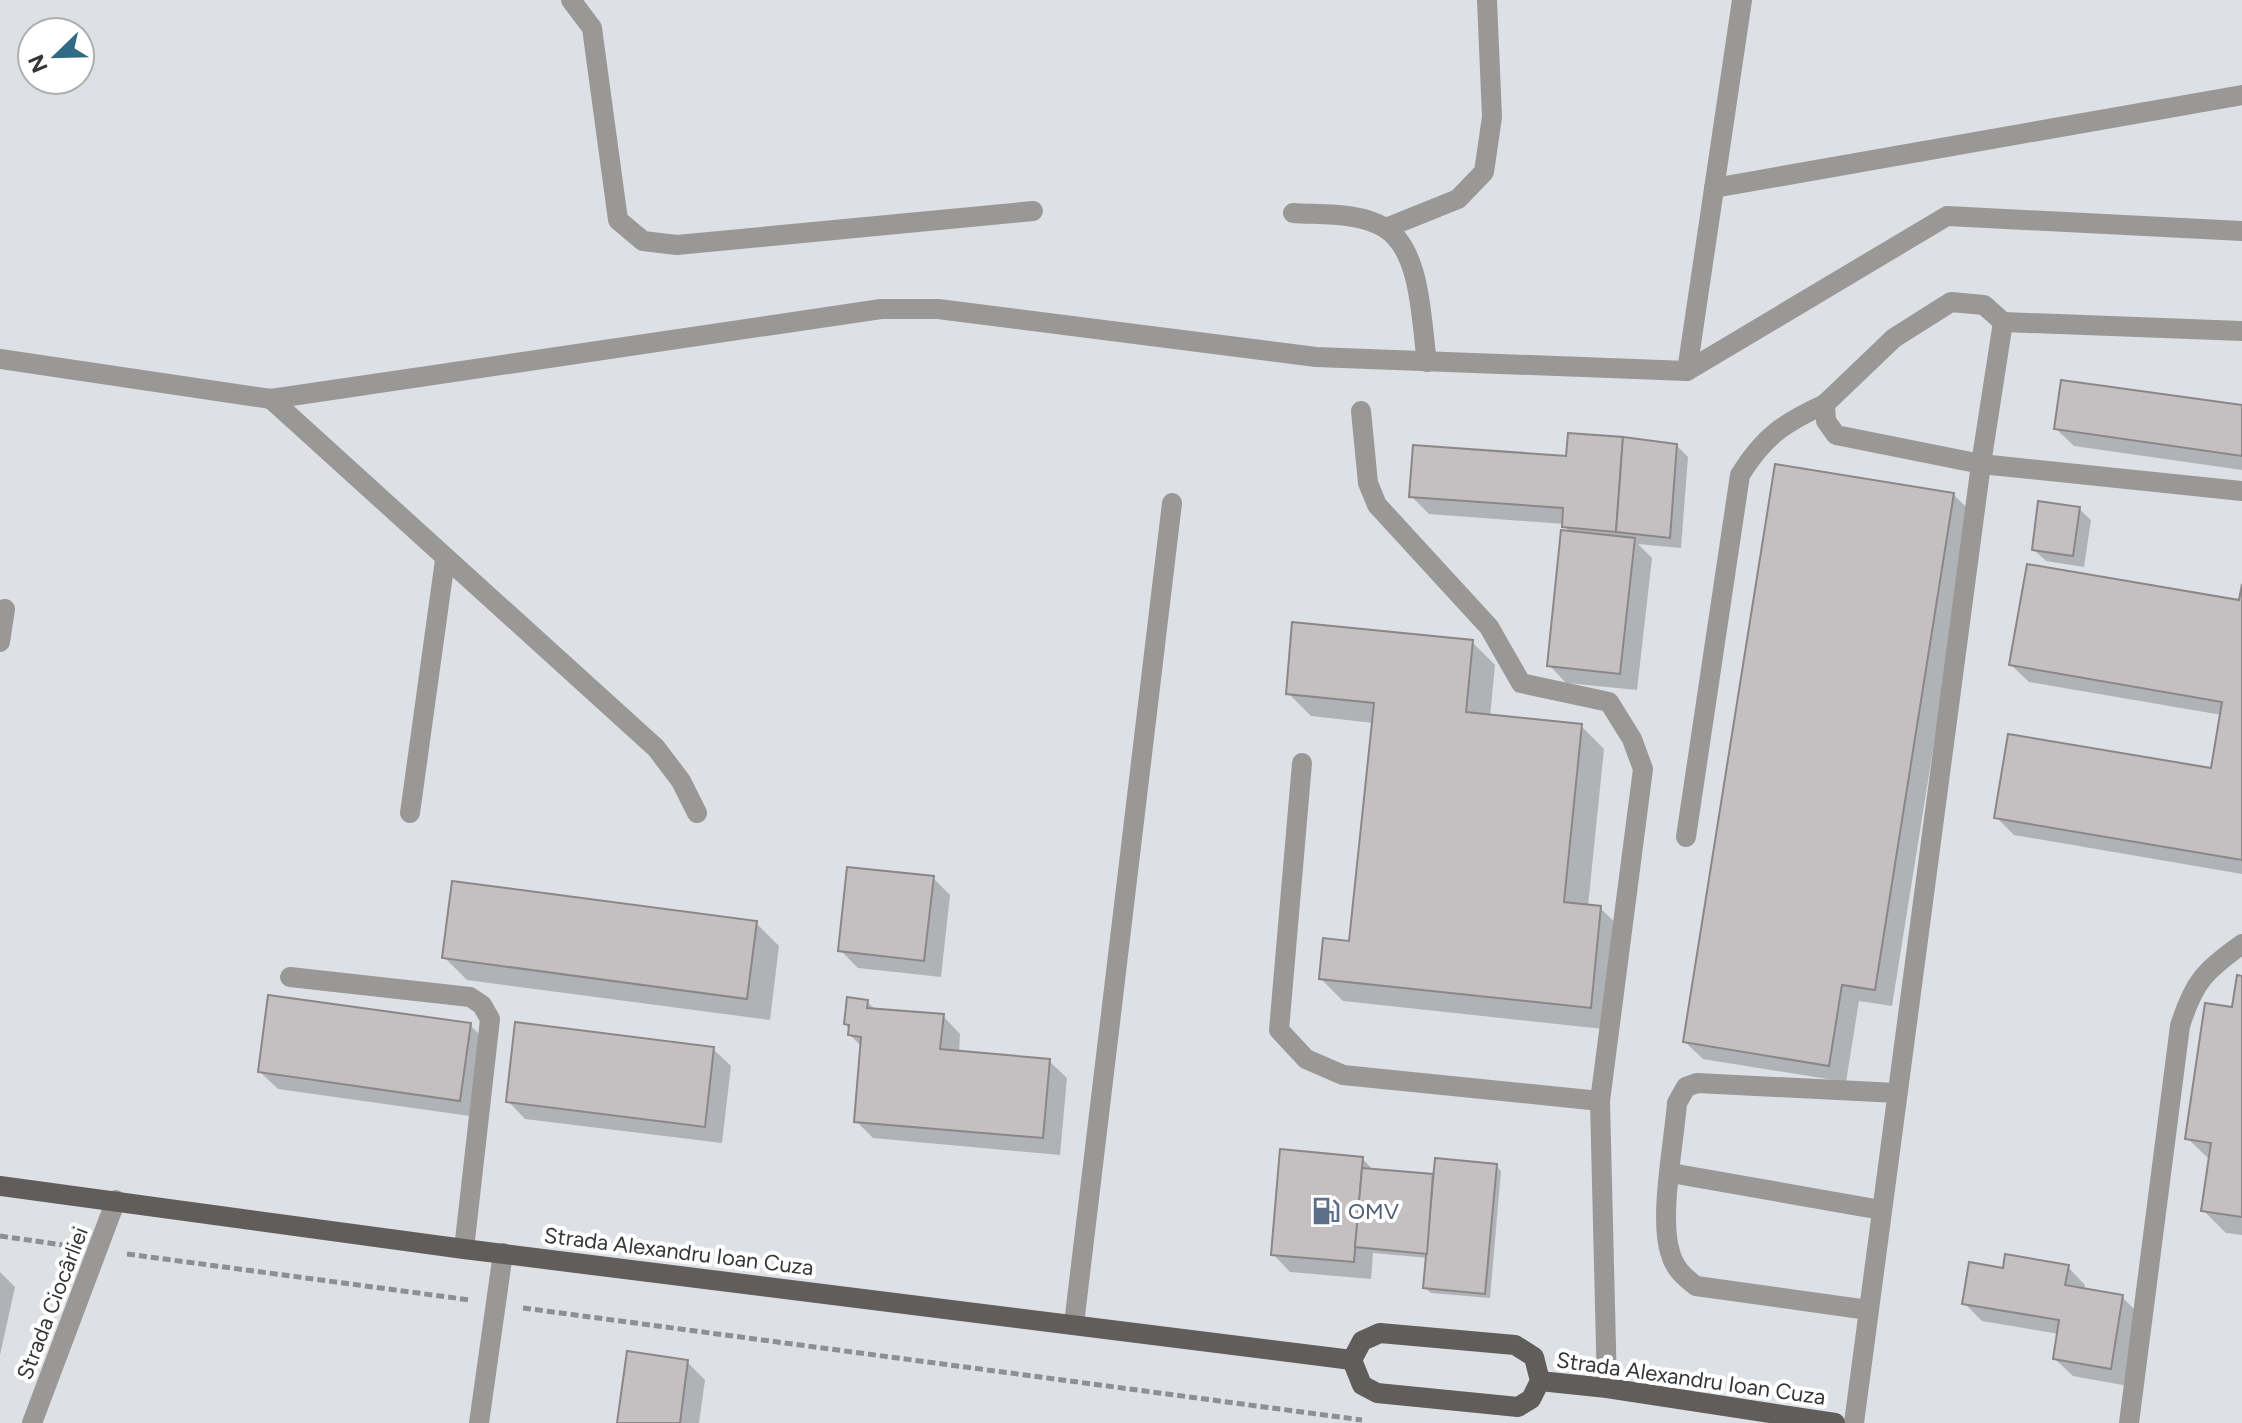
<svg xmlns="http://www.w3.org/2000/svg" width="2242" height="1423" font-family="Figtree,sans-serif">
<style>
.shadow{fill:#0003}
.building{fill:#c4bfc0;stroke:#8b8687;stroke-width:2}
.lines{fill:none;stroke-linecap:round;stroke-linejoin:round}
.path{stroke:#8d8f92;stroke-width:5;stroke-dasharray:8 4;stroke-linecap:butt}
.service{stroke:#9a9897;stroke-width:20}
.minor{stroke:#9a9897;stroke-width:20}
.primary{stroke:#605d5b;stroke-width:20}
.labels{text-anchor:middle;stroke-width:8;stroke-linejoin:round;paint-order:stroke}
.service-label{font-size:22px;fill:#4e5e75;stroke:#fff;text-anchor:start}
.street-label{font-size:22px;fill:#353638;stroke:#fff}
</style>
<rect width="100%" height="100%" fill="#dde0e4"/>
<g class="shadow">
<path d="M2242 407V470L2074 446 2056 429Z"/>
<path d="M1676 445 1688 457 1681 548 1638 544 1652 558 1637 690 1566 683 1549 665 1570 533 1564 524 1429 514 1411 496 1568 458Z"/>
<path d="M1953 494 1971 512 1892 1006 1859 1001 1846 1082 1703 1059 1685 1042Z"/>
<path d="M2079 509 2091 520 2084 567 2046 561 2034 550Z"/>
<path d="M2242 597V874L2014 835 1996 817 2213 770 2222 715 2029 682 2011 665 2241 602Z"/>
<path d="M1472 642 1495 665 1490 717 1581 726 1604 749 1588 906 1600 908 1623 930 1613 1030 1343 1001 1321 979 1351 943 1374 723 1311 716 1288 693Z"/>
<path d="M933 878 950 895 941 977 858 968 840 950Z"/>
<path d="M756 923 779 946 770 1020 467 980 444 957Z"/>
<path d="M2242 978V1235L2226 1233 2203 1210 2211 1161 2187 1138Z"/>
<path d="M867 1002 876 1010 943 1016 960 1034 959 1053 1049 1061 1067 1078 1060 1155 873 1138 856 1121 862 1047 850 1035 846 1023Z"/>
<path d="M470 1025 487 1042 477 1117 278 1089 260 1072Z"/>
<path d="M713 1049 731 1066 722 1143 525 1119 508 1101Z"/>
<path d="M1363 1159 1374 1171 1435 1177 1496 1166 1501 1171 1490 1298 1431 1293 1425 1288 1428 1258 1373 1253 1371 1279 1290 1272 1273 1254Z"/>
<path d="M2068 1267 2085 1285 2084 1290 2122 1297 2139 1314 2128 1386 2073 1376 2055 1359 2059 1334 1982 1321 1964 1303 2004 1271Z"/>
<path d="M0 1272 15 1287 0 1355Z"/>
<path d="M687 1362 705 1380 699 1423H619Z"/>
</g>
<g class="building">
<path d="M2061 380 2242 405V456L2054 429Z"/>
<path d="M1568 433 1623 437 1616 532 1562 527 1563 508 1409 497 1413 445 1566 456Z"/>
<path d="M1623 437 1677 444 1670 538 1616 532Z"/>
<path d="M1775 464 1954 493 1875 990 1842 985 1829 1066 1683 1042Z"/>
<path d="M2038 501 2080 507 2073 556 2032 550Z"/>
<path d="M1561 530 1635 538 1620 674 1547 666Z"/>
<path d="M2027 564 2239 600 2242 584V860L1994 818 2008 734 2211 768 2222 702 2009 665Z"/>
<path d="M1292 622 1473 640 1466 712 1582 724 1564 902 1601 906 1591 1008 1319 979 1323 938 1349 941 1374 703 1286 694Z"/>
<path d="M847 867 934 876 924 961 838 951Z"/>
<path d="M452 881 757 921 747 999 442 958Z"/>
<path d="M2237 975 2242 976V1217L2201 1211 2211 1143 2185 1139 2205 1003 2232 1007Z"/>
<path d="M268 995 471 1023 460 1101 258 1072Z"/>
<path d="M847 997 868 1000 867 1008 944 1014 940 1049 1050 1059 1043 1138 854 1122 861 1037 848 1035 849 1025 844 1024Z"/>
<path d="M515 1022 714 1047 705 1127 506 1102Z"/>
<path d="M1280 1149 1363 1157 1354 1262 1271 1255Z"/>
<path d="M1435 1158 1497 1164 1485 1294 1423 1288Z"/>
<path d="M1362 1168 1433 1174 1427 1254 1355 1247Z"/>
<path d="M2005 1254 2069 1265 2065 1285 2123 1295 2111 1369 2053 1359 2059 1320 1962 1304 1969 1262 2003 1268Z"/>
<path d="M627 1351 688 1360 680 1423H617Z"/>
</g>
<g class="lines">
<g class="path">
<path d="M0 1236 70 1246"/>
<path d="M127 1254 470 1300"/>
<path d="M523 1308 1362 1420"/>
</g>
<g class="service">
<path d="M571 0 592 28 618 220 643 241 677 245 1033 211"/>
<path d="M1714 188 2242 95"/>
<path d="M1293 213C1321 215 1360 212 1385 228 1422 251 1421 323 1427 362"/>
<path d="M1386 228 1458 199 1484 172 1492 117 1487 0"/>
<path d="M1951 302 1984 305 2003 322 1981 464 1836 435 1826 421 1825 404 1894 338Z"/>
<path d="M2003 322 2242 331"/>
<path d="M0 359 271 399 881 309H938L1316 357 1687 371 1947 216 2242 231"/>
<path d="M1687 371 1742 0"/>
<path d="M271 399 656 748 681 781 697 813"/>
<path d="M1361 411 1368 483 1377 505 1489 627 1521 683 1609 702 1632 739 1643 769 1600 1101"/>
<path d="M0 642 5 609"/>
<path d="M1302 763 1279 1030 1306 1059 1343 1075 1600 1101 1607 1388"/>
<path d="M410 813 445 560"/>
<path d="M1686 837 1740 475C1764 436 1784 423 1825 404"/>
<path d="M290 977 470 997 482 1005 490 1019 464 1249"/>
<path d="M1671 1173 1881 1210"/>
<path d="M1868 1310 1696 1286C1684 1277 1674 1268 1670 1252 1659 1216 1674 1143 1677 1103L1686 1087 1697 1083 1897 1093"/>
<path d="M1074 1324 1172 503"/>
<path d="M479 1423 503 1253"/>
<path d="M1854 1423 1981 464 2242 491"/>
<path d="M2129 1423 2180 1026C2194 981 2205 971 2242 944"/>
</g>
<path class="minor" d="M32 1423 116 1200"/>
<g class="primary">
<path d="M0 1186 464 1249 1352 1360"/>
<path d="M1380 1333 1515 1345 1534 1357 1540 1381 1531 1399 1518 1407 1377 1393 1362 1385 1352 1360 1362 1341Z"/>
<path d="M1540 1381 1607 1388 1835 1423"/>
</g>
</g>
<defs>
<symbol id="fuel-bare" viewBox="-9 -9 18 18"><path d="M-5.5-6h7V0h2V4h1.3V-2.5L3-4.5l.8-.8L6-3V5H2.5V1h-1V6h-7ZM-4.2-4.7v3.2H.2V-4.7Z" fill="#5c6f8a" stroke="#fff" stroke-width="2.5" paint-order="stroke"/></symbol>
</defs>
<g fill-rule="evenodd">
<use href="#fuel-bare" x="1306" y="1191" width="40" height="40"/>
</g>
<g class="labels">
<g class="service-label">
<text x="1348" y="1219">OMV</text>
</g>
<g class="street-label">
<text transform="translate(679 1251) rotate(7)" y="8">Strada Alexandru Ioan Cuza</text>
<text transform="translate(52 1303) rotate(-69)" y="8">Strada Ciocârliei</text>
<text transform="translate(1691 1378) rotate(8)" y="8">Strada Alexandru Ioan Cuza</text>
</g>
</g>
<g transform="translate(56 56) rotate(247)"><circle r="38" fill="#ffffff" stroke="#aeafaf" stroke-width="2"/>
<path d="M0-6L14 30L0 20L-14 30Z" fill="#306a83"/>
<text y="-12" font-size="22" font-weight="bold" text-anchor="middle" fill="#353638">N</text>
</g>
</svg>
